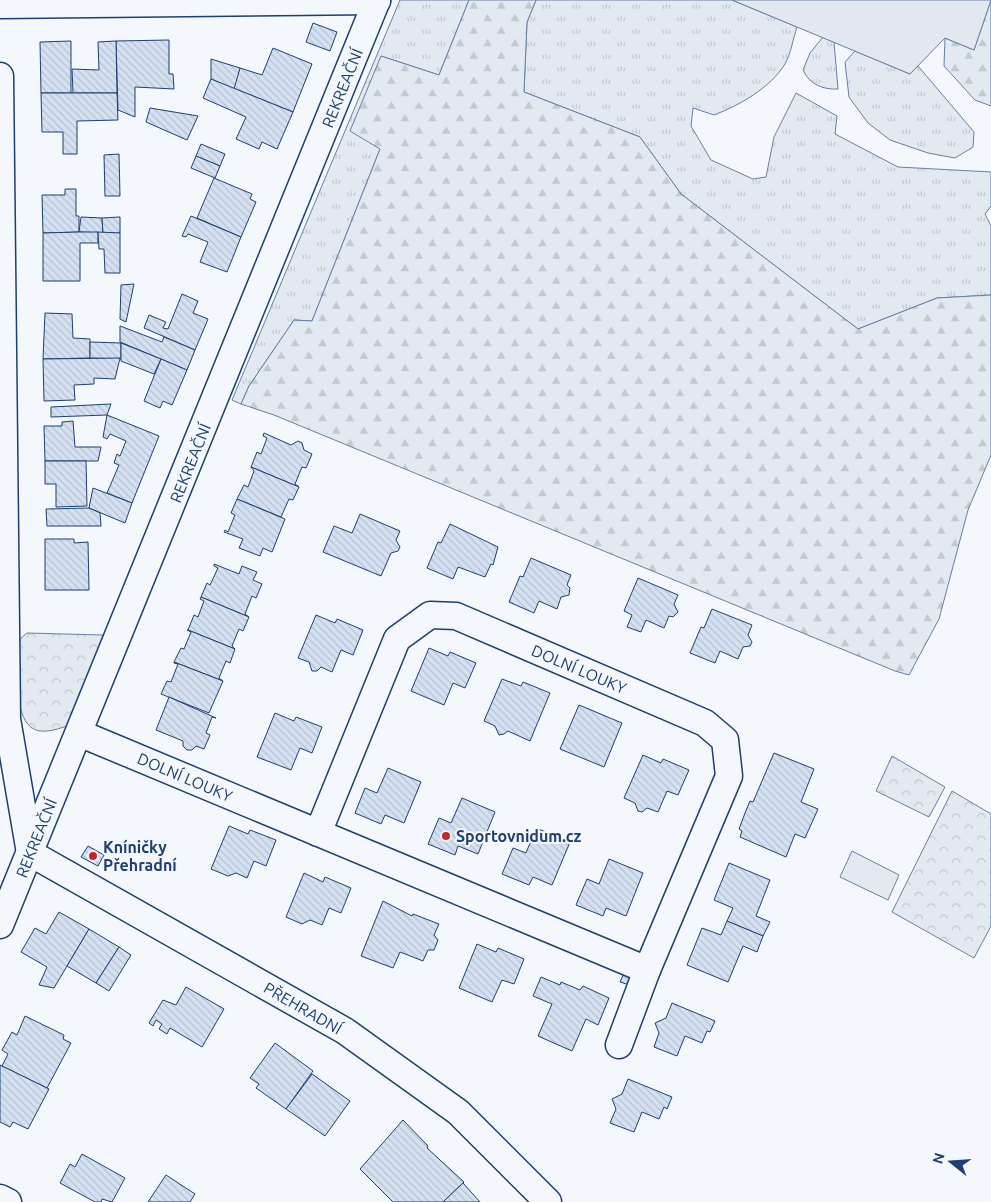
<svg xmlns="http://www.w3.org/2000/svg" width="991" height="1202" font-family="Ubuntu,sans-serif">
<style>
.grass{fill:url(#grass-tufts);stroke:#687fa3}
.forest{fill:url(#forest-firs);stroke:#687fa3}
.park{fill:url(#park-crowns);stroke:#687fa3}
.pitch{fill:#e3e9f0;stroke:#687fa3}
.parking{fill:#e3e8f0;stroke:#687fa3}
.building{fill:url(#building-back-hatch);stroke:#1d3f73}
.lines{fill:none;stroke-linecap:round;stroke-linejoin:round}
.street-casing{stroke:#1d3f73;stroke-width:29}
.street{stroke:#f4f7fb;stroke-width:26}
.poi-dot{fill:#c62828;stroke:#f4f7fb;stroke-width:2}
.labels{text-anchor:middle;stroke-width:4;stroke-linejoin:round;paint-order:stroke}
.street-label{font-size:16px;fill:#1d3f73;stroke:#f4f7fb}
.poi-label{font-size:16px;font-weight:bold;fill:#1d3f73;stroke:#f4f7fb;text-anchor:start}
</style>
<defs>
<pattern id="grass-tufts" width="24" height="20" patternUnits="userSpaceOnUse" patternTransform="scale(1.25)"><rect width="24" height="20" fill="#e3e9f0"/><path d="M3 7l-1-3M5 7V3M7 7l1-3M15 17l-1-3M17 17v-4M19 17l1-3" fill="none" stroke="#c2c9d1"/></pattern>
<pattern id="forest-firs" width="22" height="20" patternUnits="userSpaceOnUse" patternTransform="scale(1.25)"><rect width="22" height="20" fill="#e3e9f0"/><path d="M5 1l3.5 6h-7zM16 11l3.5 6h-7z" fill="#c2c9d1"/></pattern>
<pattern id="park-crowns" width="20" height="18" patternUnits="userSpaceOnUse" patternTransform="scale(1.25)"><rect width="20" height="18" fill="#e3e9f0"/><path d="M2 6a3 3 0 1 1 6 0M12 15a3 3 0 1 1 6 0" fill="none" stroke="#c2c9d1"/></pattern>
<pattern id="building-back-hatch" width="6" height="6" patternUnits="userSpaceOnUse" patternTransform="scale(1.25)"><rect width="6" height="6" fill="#d5e0f0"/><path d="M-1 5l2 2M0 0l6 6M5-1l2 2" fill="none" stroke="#b6c1d1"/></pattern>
</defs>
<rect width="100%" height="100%" fill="#f4f7fb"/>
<g class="grass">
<path d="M400 0H469L439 75 381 56 380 149 312 321 294 320 249 386 241 404 232 400Z"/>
<path d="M536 0H732L797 27C793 39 791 53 785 64 770 88 740 105 714 115L693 108 691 126 711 160 753 179 766 177 774 137 796 93 837 116 835 134 898 167 991 172V206L985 214 991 226V295L937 298 858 329 681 194 640 137 524 92 527 22Z"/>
<path d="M823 37 834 42 838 89C823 90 809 84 803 70L810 53Z"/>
<path d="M855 51 910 74 918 66 974 132 973 147 955 158 928 153 890 140 868 123 849 97 845 62Z"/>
</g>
<g class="forest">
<path d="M469 0H536L527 22 524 92 640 137 681 194 858 329 937 298 991 295V455L968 510 939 619 909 675 895 671 274 415 241 404 249 386 294 320 312 321 380 149 350 131 381 56 439 75Z"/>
<path d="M991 0V106L975 100 944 66 945 38 974 50Z"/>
</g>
<g class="park">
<path d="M27 633 103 635V639L70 725C44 734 28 737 20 707L19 644 21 638Z"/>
<path d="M892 756 945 787 929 817 876 791Z"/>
<path d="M952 791 991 814V926L974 958 892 912Z"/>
</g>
<path class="pitch" d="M852 851 899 875 888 900 840 877Z"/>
<path class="parking" d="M732 0H991L974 50 945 38 910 74Z"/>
<g class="building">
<path d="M313 23 337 32 330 51 306 42Z"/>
<path d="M169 40V74H173L174 89 135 87V117L118 110 116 41Z"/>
<path d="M71 41V93H41L40 42Z"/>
<path d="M116 41 117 93H73L72 69 99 70 98 42Z"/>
<path d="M273 48 312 64 293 112 233 88 240 68 262 75Z"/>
<path d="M211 59 240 68 234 89 211 79Z"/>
<path d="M211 79 293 112 277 149 262 142 259 149 236 139 246 117 203 98Z"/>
<path d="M41 93H117L118 120 77 121V154H63V132H42Z"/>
<path d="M150 108 198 116 187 140 146 122Z"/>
<path d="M201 144 225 154 220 166 196 156Z"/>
<path d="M119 154 120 196H105L104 155Z"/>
<path d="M196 156 220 166 215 178 191 168Z"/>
<path d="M214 178 252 194 250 199 256 202 241 237 197 218Z"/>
<path d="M65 189H76V216H79V232L43 233 42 195H65Z"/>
<path d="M191 216 241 237 227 272 200 262 208 242 188 234 186 237 182 236Z"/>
<path d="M81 217 102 218 103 233 79 232Z"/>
<path d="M120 217V233H103L102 218Z"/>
<path d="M79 232H98V243H80V281H43V233Z"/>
<path d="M98 232 120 233V273H105L104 249H99Z"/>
<path d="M134 284 126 322 120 319 121 285Z"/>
<path d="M182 294 198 301 193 313 208 319 195 350 144 328 149 315 166 322 163 328 168 329Z"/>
<path d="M45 313 72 314 73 338 90 339V358L43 359Z"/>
<path d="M120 326 162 342 164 337 195 350 187 370 120 342Z"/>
<path d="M90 342 121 343V359L90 358Z"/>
<path d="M121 343 161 359 154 374 121 361Z"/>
<path d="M120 358 115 379 94 378V384L74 385 75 400 44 401 43 359Z"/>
<path d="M161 359 187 370 172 405 163 401 160 408 144 401Z"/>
<path d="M111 404 107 415 51 417V407Z"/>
<path d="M107 415 159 436 132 503 107 493 119 465 114 463 117 454 120 456 126 441 110 434 107 439 103 437Z"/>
<path d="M73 421 75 447H101L98 461H45L44 426H62V422Z"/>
<path d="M264 433 291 445 298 441 302 443 304 450 312 454 306 468 302 467 295 484 299 487 251 467 257 452 261 454 267 438 263 436Z"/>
<path d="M45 461H86L87 506 56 507V484H45Z"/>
<path d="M251 467 299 487 293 500 289 499 281 517 237 499 244 485 248 487 254 471Z"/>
<path d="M93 488 132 503 125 523 89 508Z"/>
<path d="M237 499 285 519 272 552 263 548 260 556 239 548 243 539 224 532 225 530 228 532 235 515 231 513Z"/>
<path d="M89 508 100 513 101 526H47L46 509Z"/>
<path d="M360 514 400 531 396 540 400 547 398 551 391 553 381 576 323 552 334 526 352 533Z"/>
<path d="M450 524 498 547 493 565 491 564 485 577 458 567 453 579 427 568 438 542 441 543Z"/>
<path d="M45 539H74V543L88 542 89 590H45Z"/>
<path d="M531 558 571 575 567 585 570 588 569 595 561 597 557 609 539 601 534 613 509 602 520 576 523 577Z"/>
<path d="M214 564 239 574 242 566 257 572 253 580 262 584 256 598 252 596 245 614 249 617 201 597 207 583 210 585 218 568 214 566Z"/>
<path d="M638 578 678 595 674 604 678 612 673 617 669 616 664 628 646 620 641 632 627 627 632 615 624 611Z"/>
<path d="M201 597 249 617 243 631 239 629 232 646 235 649 188 630 194 615 198 617 204 601 200 599Z"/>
<path d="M712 609 752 625 748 635 752 642 750 646 743 647 738 659 720 651 715 663 690 653 701 627 704 628Z"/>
<path d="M316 615 335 623 337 619 363 630 353 655 341 650 332 672 321 667 317 671H312L309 662 298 658Z"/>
<path d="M187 630H188L235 649 230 663 226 661 219 678 223 681 174 662 181 648 184 649 191 632Z"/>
<path d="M429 648 448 656 450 652 476 663 465 688 453 683 444 705 411 691Z"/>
<path d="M174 663V662L223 681 209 713 161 694 167 681 171 682 178 664Z"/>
<path d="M502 679 521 686 523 682 550 693 530 741 508 731 504 734 499 735 495 726 484 721Z"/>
<path d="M169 697 216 718 212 717 206 733 210 735 204 749 196 746 192 750H187L183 746V741L156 730Z"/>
<path d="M579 705 622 723 604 767 560 749Z"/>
<path d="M275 713 294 721 296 717 322 727 312 753 300 748 291 770 257 757Z"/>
<path d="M774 753 814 769 801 802 818 809 805 838 795 834 786 857 740 837 742 831 739 829 745 813 750 801 753 802Z"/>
<path d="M643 755 661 763 663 759 689 770 678 795 667 791 658 812 647 808 642 812 638 811 635 803 624 798Z"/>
<path d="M388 768 421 782 404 823 385 815 381 824 355 813 365 788 377 793Z"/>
<path d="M462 798 495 812 478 854 458 846 455 855 428 844 439 818 451 823Z"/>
<path d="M229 826 248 834 250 830 276 840 266 866 254 861 247 878 236 873 228 876 211 869Z"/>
<path d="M536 828 570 842 552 885 533 877 529 885 502 874 513 848 526 853Z"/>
<path d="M88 846 104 855 98 866 81 857Z"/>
<path d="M609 859 643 873 626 916 606 908 603 916 576 905 587 879 599 884Z"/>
<path d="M729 863 770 880 756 916 770 922 763 936 727 921 733 908 714 900Z"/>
<path d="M304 873 323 882 325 877 351 888 341 913 329 908 322 925 310 920 302 924 286 917Z"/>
<path d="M383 901 412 916 413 914 439 924 434 935 438 940 434 950H428L423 961 400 952 393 968 361 956Z"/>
<path d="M59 912 89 929 54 988 39 985 47 967 21 952 35 928 46 934Z"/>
<path d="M727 921 763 936 757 952 743 946 728 982 687 965 702 928 721 935Z"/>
<path d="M89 929 119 947 96 983 67 966Z"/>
<path d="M477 944 496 952 498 948 524 959 514 984 502 980 492 1002 459 988Z"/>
<path d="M119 947 131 955 109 991 96 983Z"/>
<path d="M624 973 636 978 633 986 620 982Z"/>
<path d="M541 977 560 985 561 982 580 990 583 986 609 998 598 1025 586 1019 572 1051 538 1036 552 1004 533 996Z"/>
<path d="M186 987 224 1009 202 1047 170 1028 167 1034 159 1029 162 1024 156 1020 153 1026 149 1023 163 1000 176 1005Z"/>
<path d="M672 1003 715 1021 710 1032 707 1031 702 1043 685 1036 677 1056 654 1047 659 1033 655 1023 666 1018Z"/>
<path d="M25 1016 64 1035 63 1039 71 1043 47 1088 2 1066 8 1054 2 1050 12 1032 17 1035Z"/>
<path d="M275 1043 313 1071 286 1109 256 1088 259 1084 250 1078Z"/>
<path d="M0 1065 49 1089 28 1129 13 1122 10 1127 0 1122Z"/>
<path d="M312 1074 350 1101 325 1136 286 1109Z"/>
<path d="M628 1079 672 1097 667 1109 664 1107 659 1119 642 1112 634 1132 610 1123 616 1109 612 1099 622 1094Z"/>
<path d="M403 1120 428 1146 427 1148 464 1182 443 1202H393L360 1169Z"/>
<path d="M82 1154 125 1178 112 1202 102 1199 101 1202H95L60 1183 70 1164 75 1167Z"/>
<path d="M166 1175 195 1194 190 1202H148Z"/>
<path d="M463 1183 480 1202H443Z"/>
</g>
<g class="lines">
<defs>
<g id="street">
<path d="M0 5 377 1"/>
<path d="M0 76 7 719 30 853"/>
<path d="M79 733 647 970 729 776 725 740 705 723 456 616 430 615 397 639 318 833"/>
<path d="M30 853 345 1031 458 1112 548 1202"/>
<path d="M0 925 377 0"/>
<path d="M619 1045 647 970"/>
<path d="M0 1198 8 1202"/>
</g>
</defs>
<use href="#street" class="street-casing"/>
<use href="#street" class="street"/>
</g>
<g class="poi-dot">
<circle cx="446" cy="836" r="5"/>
<circle cx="93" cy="856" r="5"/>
</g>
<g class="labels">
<g class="street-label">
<text transform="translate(342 88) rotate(-68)" y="6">REKREAČNÍ</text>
<text transform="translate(190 463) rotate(-68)" y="6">REKREAČNÍ</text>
<text transform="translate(579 669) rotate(23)" y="6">DOLNÍ LOUKY</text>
<text transform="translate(185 777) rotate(23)" y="6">DOLNÍ LOUKY</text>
<text transform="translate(36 838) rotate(-68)" y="6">REKREAČNÍ</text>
<text transform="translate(303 1008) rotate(30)" y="6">PŘEHRADNÍ</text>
</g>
<g class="poi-label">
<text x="456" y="842">Sportovnidum.cz</text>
<text x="103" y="853">Kníničky<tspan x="103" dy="18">Přehradní</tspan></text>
</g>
</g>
<g transform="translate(951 1162) rotate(287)" stroke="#f4f7fb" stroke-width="4" paint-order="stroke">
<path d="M0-4L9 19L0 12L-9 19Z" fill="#1d3f73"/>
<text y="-8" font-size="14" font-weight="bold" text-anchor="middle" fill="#1d3f73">N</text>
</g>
</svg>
